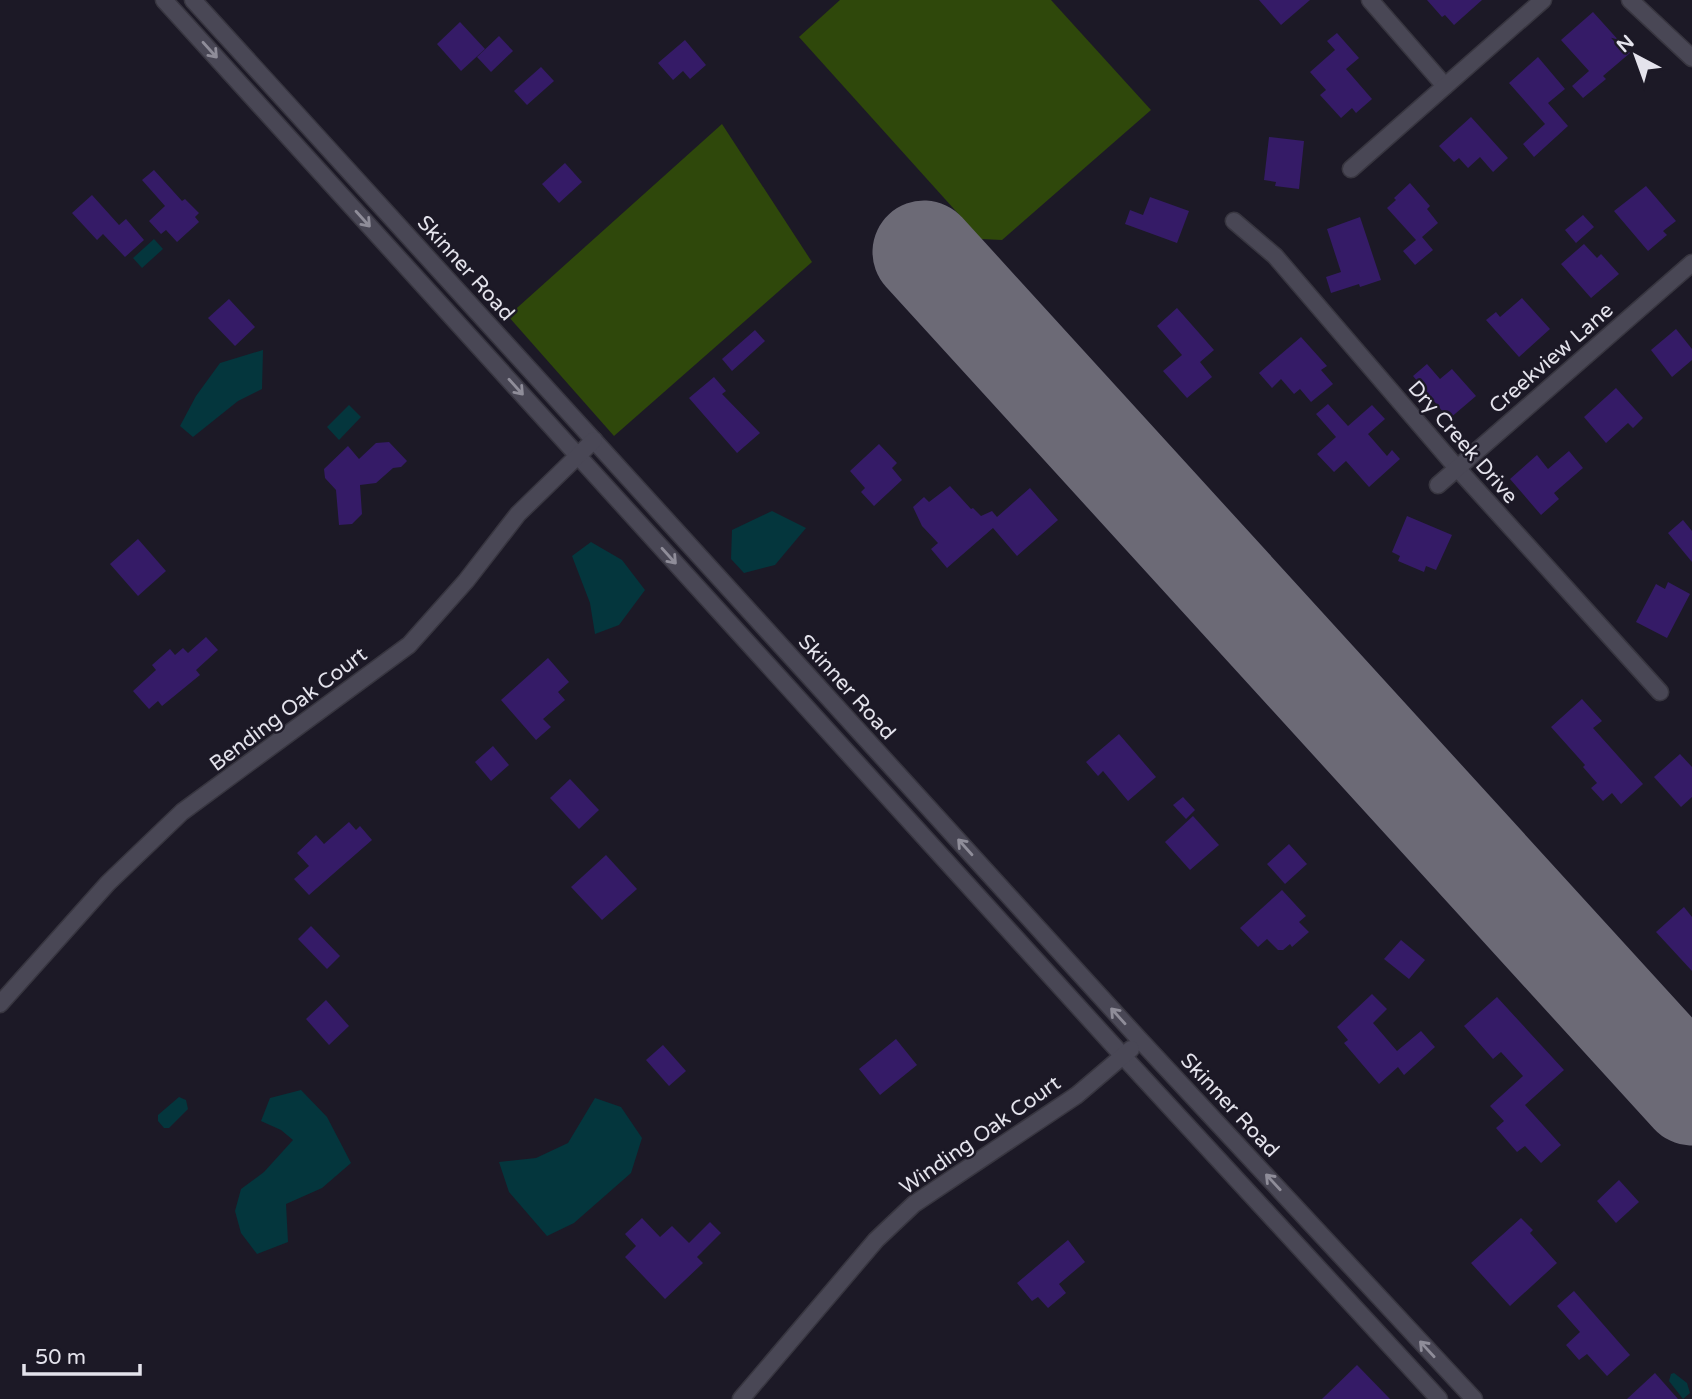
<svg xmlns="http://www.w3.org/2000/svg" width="1692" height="1399" font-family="'Varela Round',sans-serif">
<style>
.green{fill:#2f480b}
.water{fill:#04363d}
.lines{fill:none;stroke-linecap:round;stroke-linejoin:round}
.runway{stroke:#6c6a76;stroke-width:103}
.building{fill:#351b67}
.minor-casing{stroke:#383640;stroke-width:19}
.minor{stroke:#494755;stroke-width:16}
.oneway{stroke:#8f8d99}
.labels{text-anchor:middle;stroke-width:5;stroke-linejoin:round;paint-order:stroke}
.street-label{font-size:21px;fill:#e4e3ec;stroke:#1c1926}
</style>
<rect width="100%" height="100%" fill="#1c1926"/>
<g class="green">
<path d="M840 0H1051L1151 110 1002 240 981 239 799 37Z"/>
<path d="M722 124 812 262 614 436 508 316Z"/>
</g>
<g class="water">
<path d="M154 239 163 249 142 268 133 258Z"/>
<path d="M263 350 262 389 238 401 193 437 180 426 196 396 220 363Z"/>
<path d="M349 405 361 417 339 440 327 427Z"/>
<path d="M772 511 806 528 775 565 744 573 731 559 732 530Z"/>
<path d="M591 542 622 560 645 590 619 625 595 634 590 603 572 556Z"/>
<path d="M301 1090 327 1117 351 1163 322 1188 286 1204 288 1242 257 1254 241 1233 235 1211 241 1189 264 1172 293 1140 281 1130 261 1121 270 1098Z"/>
<path d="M179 1097 186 1100 188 1109 169 1128H164L158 1121V1115Z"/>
<path d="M595 1098 621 1107 642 1138 631 1173 574 1223 547 1236 509 1192 499 1162 536 1158 568 1143Z"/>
<path d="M1674 1373 1687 1383 1690 1393 1683 1399 1669 1381 1671 1374Z"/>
</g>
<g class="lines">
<path class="runway" d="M924 252 1692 1094"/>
</g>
<g class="building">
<path d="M1259 0H1310L1281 25Z"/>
<path d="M1427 0H1482L1454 25 1445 15 1442 17Z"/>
<path d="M1593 12 1630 53 1603 76 1606 79 1583 98 1572 86 1589 71 1561 40Z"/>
<path d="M460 22 485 49 461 71 437 44Z"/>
<path d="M1337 33 1359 58 1346 69 1372 99 1356 113 1352 108 1341 118 1320 95 1326 90 1310 72 1335 50 1327 41Z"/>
<path d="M499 36 513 51 491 72 477 57Z"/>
<path d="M685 40 706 65 690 79 683 71 673 80 658 63Z"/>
<path d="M1538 57 1565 89 1548 103 1568 126 1534 157 1523 144 1545 124 1509 83Z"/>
<path d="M541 67 554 81 527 105 514 91Z"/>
<path d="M1471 117 1508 158 1493 172 1480 157 1468 168 1459 158 1454 162 1439 146Z"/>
<path d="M1269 137 1304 141 1299 189 1275 186 1276 182 1264 180Z"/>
<path d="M565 163 582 182 559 203 542 184Z"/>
<path d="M154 170 182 201 185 199 199 213 195 217 199 222 177 242 166 230 161 234 149 221 165 206 142 180Z"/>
<path d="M1410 183 1430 206 1427 209 1438 223 1422 237 1433 250 1415 265 1403 251 1416 240 1387 208 1396 200 1394 198Z"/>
<path d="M1646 186 1676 221 1663 231 1667 235 1648 251 1614 211Z"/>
<path d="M92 195 119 225 126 219 144 240 125 257 103 234 97 240 72 213Z"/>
<path d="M1150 197 1189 211 1177 243 1125 224 1130 210 1143 215Z"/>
<path d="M1583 215 1594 227 1576 243 1565 230Z"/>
<path d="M1360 217 1381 280 1360 287 1359 284 1331 293 1326 277 1341 272 1327 229Z"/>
<path d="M1584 244 1597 258 1601 254 1619 274 1591 298 1561 264Z"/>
<path d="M1522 298 1550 329 1519 357 1486 320 1496 312 1500 317Z"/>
<path d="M229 299 255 327 235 346 208 318Z"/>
<path d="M1177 308 1214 350 1200 362 1212 377 1187 398 1163 371 1182 355 1157 326Z"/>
<path d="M1676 329 1692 349V360L1672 377 1651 350Z"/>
<path d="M755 330 765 341 732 371 722 359Z"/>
<path d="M1301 337 1327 366 1321 370 1333 384 1311 402 1300 389 1294 394 1281 379 1272 388 1259 373Z"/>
<path d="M1427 364 1440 379 1452 369 1476 396 1449 419 1413 376Z"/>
<path d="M714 377 726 391 722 394 760 433 737 453 689 398Z"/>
<path d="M1616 388 1643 418 1633 428 1628 423 1606 443 1584 417Z"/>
<path d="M1328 404 1348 426 1372 405 1385 419 1368 434 1387 456 1392 450 1400 459 1369 487 1346 461 1334 472 1317 454 1336 437 1316 414Z"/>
<path d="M389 442 407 461 401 467 393 468 376 483 360 485 362 514 352 524 339 525 336 490 325 478 324 469 348 446 359 459 376 443Z"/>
<path d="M879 444 897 463 892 468 902 480 874 506 861 492 865 488 850 471Z"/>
<path d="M1569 451 1583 468 1554 493 1559 499 1541 515 1510 479 1537 455 1548 469Z"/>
<path d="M950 486 971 509 973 508 981 516 992 511 997 517 1030 488 1058 520 1017 556 993 528 947 568 931 549 938 543 922 526 913 507 924 497 929 502Z"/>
<path d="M1407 516 1452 535 1436 570 1426 566 1424 572 1398 561 1400 556 1392 552Z"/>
<path d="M1683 520 1692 531V562L1668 533Z"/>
<path d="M138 539 166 571 138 596 110 564Z"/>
<path d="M1668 582 1690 594 1667 638 1636 622 1656 584 1665 589Z"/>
<path d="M206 637 218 650 196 670 200 675 162 706 158 701 149 709 133 691 156 670 152 665 170 649 175 655 183 648 188 653Z"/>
<path d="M548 658 569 682 558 692 565 700 543 719 551 727 536 740 501 700Z"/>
<path d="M1582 699 1602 721 1593 728 1643 784 1621 804 1612 793 1603 801 1591 788 1597 783 1583 767 1585 765 1551 727Z"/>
<path d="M1119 734 1156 777 1128 801 1103 771 1098 776 1086 762Z"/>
<path d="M493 746 509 765 491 781 475 762Z"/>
<path d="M1680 754 1692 767V797L1681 807 1654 777Z"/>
<path d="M570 779 599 810 579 829 550 798Z"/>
<path d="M1183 797 1195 810 1186 819 1173 805Z"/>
<path d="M1193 816 1219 845 1190 870 1165 842Z"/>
<path d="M349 822 356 830 360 826 372 840 309 895 294 879 309 866 297 853 316 835 324 844Z"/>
<path d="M1289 844 1307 864 1285 884 1267 864Z"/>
<path d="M606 855 637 889 602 920 571 887Z"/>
<path d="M1282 890 1306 916 1299 922 1309 932 1292 947 1290 944 1283 950H1278L1267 939 1258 947 1240 928Z"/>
<path d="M1684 907 1692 917V971L1656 932Z"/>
<path d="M311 926 340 956 327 969 298 939Z"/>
<path d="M1401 940 1425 960 1409 979 1384 959Z"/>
<path d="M1372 994 1387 1009 1373 1023 1397 1051 1421 1031 1435 1047 1404 1075 1398 1067 1379 1084 1344 1043 1348 1040 1337 1027Z"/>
<path d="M1497 997 1564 1070 1525 1105 1561 1145 1541 1163 1525 1146 1517 1152 1496 1128 1504 1121 1490 1106 1523 1076 1501 1052 1493 1059 1464 1026Z"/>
<path d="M326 1000 349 1026 329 1045 306 1019Z"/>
<path d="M896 1039 917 1065 880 1095 859 1069Z"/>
<path d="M663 1045 686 1071 669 1086 646 1060Z"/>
<path d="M1619 1180 1639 1202 1616 1223 1597 1201Z"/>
<path d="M642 1218 660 1237 672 1226 689 1243 710 1222 721 1233 697 1257 703 1263 665 1299 625 1257 636 1246 625 1234Z"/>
<path d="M1521 1218 1533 1230 1530 1233 1557 1263 1510 1306 1471 1263Z"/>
<path d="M1068 1240 1085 1262 1059 1284 1066 1293 1048 1308 1038 1297 1032 1301 1017 1283Z"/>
<path d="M1574 1291 1630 1355 1607 1376 1587 1354 1579 1360 1566 1345 1580 1332 1557 1306Z"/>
<path d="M1357 1365 1390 1399H1322Z"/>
<path d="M1655 1373 1678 1399H1627Z"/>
</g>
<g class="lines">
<defs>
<g id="minor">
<path d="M164 0 1123 1056 1439 1399"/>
<path d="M193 0 1140 1040 1474 1399"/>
<path d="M1370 0 1445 86"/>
<path d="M1630 0 1692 58"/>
<path d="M1351 169 1543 0"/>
<path d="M1234 221 1275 256 1457 468 1660 692"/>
<path d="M1438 485 1692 263"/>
<path d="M0 1004 108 883 182 812 409 645 466 581 518 514 594 440"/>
<path d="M741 1399 876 1240 914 1204 1077 1095 1131 1049"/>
</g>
</defs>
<use href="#minor" class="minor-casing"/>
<use href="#minor" class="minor"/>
</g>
<defs><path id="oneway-shaft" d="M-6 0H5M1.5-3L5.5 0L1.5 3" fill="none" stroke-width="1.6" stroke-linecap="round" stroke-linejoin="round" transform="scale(1.75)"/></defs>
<g class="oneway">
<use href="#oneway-shaft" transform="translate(210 50) rotate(48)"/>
<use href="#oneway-shaft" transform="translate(363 219) rotate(48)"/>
<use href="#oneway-shaft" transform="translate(516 387) rotate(48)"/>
<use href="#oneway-shaft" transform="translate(669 556) rotate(48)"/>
<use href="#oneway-shaft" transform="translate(965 847) rotate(-132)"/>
<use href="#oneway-shaft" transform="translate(1118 1016) rotate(-132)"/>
<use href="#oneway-shaft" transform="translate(1273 1182) rotate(-133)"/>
<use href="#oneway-shaft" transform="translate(1427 1349) rotate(-133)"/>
</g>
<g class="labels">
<g class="street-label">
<text transform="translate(466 268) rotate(48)" y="7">Skinner Road</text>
<text transform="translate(1551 358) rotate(-41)" y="7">Creekview Lane</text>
<text transform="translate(1463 442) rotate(49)" y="7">Dry Creek Drive</text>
<text transform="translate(847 687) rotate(48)" y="7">Skinner Road</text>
<text transform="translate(288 709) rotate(-37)" y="7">Bending Oak Court</text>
<text transform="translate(1230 1105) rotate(47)" y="7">Skinner Road</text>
<text transform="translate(980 1135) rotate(-35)" y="7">Winding Oak Court</text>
</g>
</g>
<g transform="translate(1636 56) rotate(319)" stroke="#1c1926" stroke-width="5" paint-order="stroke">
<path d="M0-5L12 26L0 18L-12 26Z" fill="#e4e3ec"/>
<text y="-10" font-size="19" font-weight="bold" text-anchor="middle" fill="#e4e3ec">N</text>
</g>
<path d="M24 1364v10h116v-10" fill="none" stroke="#e4e3ec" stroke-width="3.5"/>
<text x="35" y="1364" font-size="21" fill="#e4e3ec" stroke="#1c1926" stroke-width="5" paint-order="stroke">50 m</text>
</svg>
